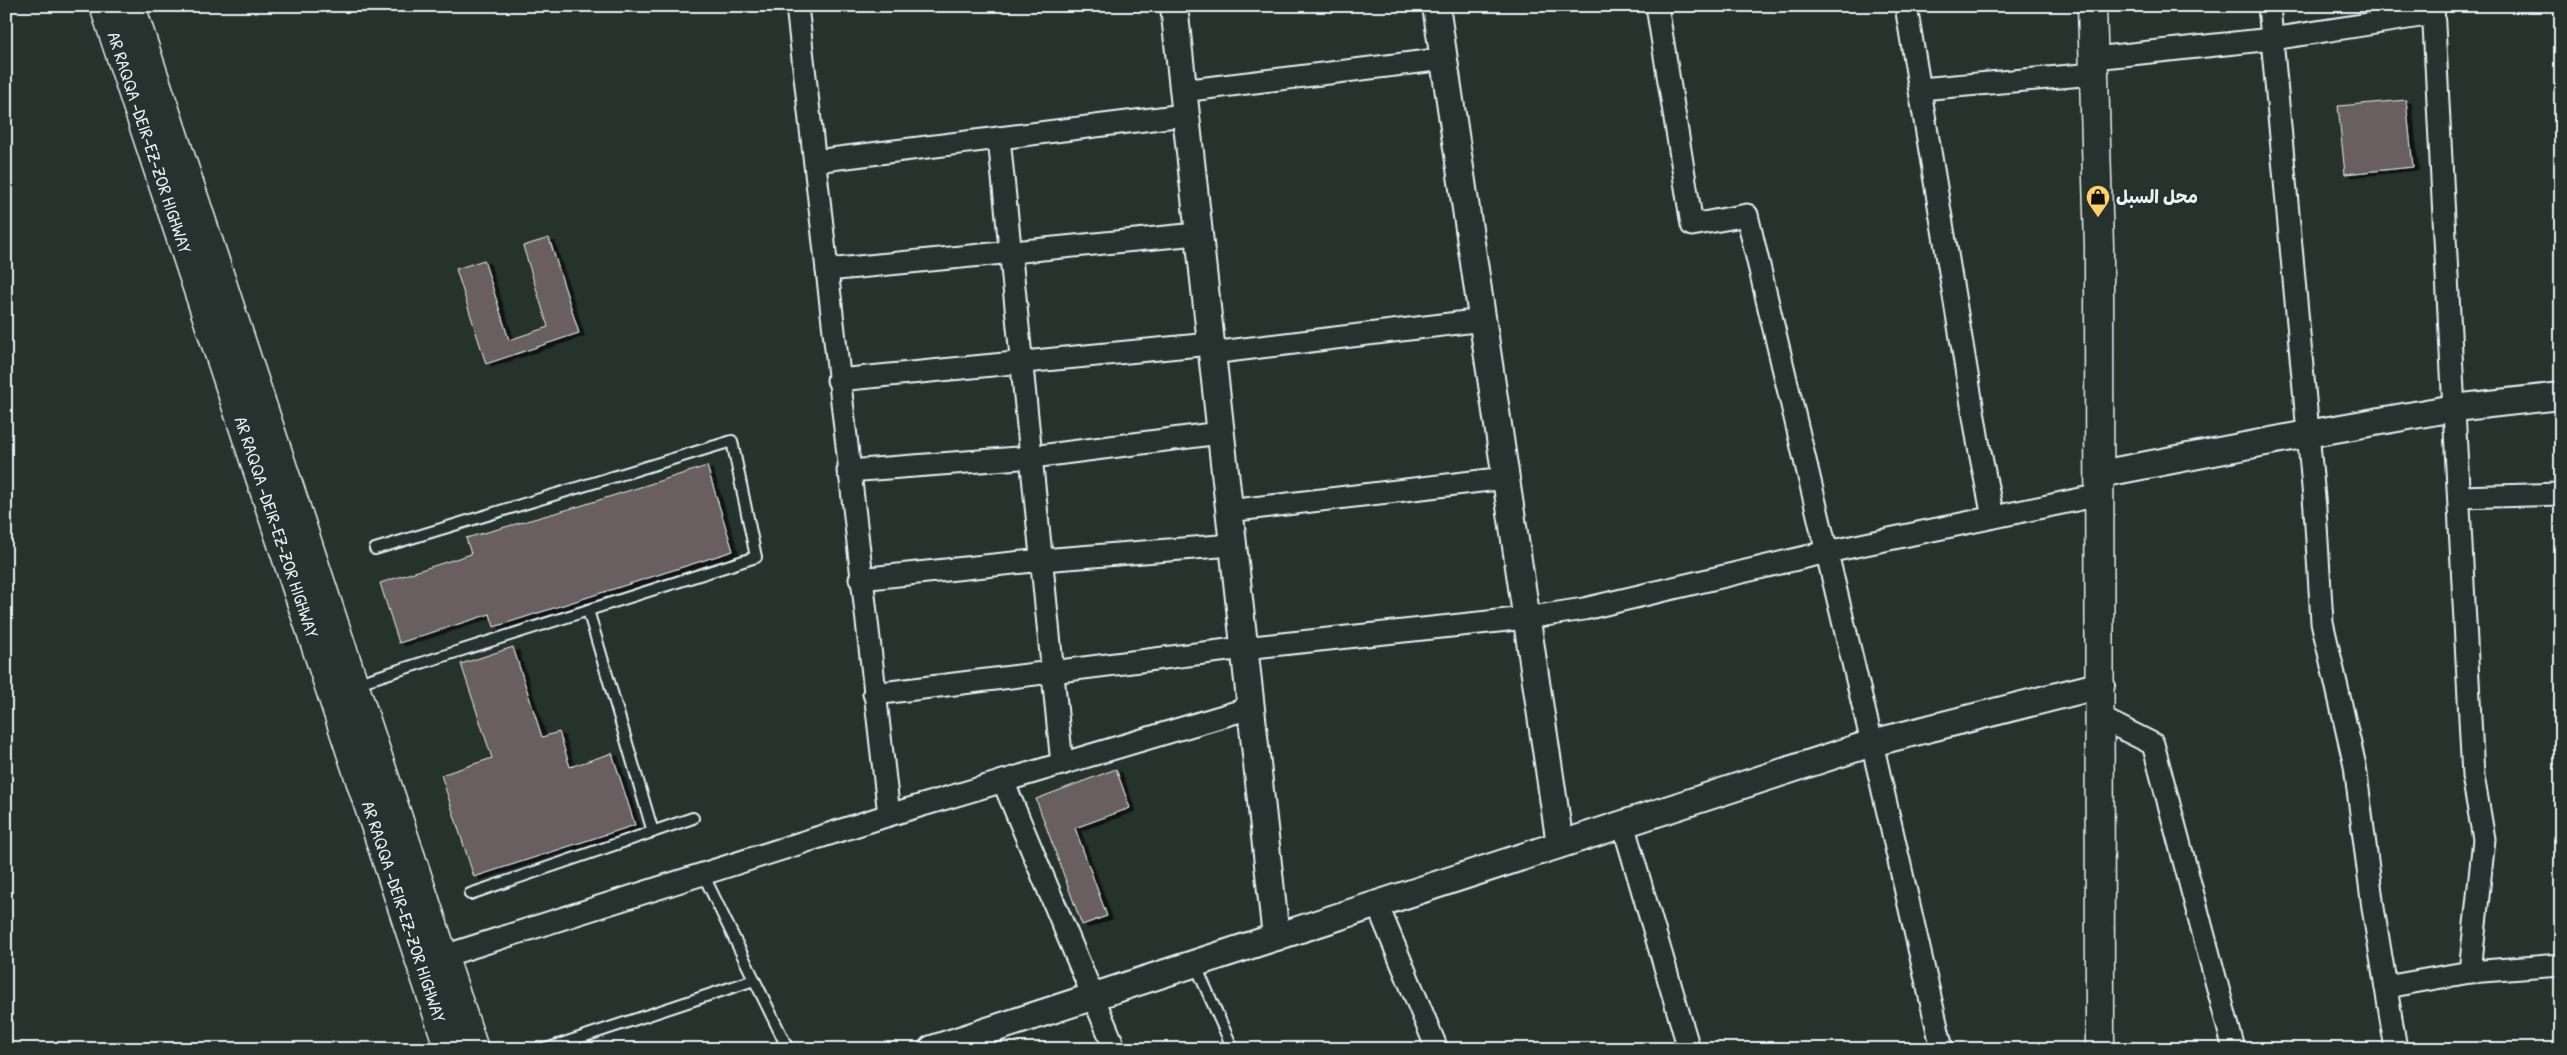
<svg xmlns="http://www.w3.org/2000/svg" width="2567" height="1055" font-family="'Patrick Hand','Playpen Sans Arabic',sans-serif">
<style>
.building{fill:#695e61;stroke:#e8f1f8;filter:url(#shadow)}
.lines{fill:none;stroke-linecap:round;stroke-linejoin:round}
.service-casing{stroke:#e8f1f8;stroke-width:14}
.minor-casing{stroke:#e8f1f8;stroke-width:25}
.tertiary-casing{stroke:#e8f1f8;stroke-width:30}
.secondary-casing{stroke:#e8f1f8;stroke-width:31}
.primary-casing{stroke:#e8f1f8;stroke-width:31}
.service{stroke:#26332d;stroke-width:10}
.minor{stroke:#26332d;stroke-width:21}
.tertiary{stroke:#26332d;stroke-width:26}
.secondary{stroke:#26332d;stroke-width:28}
.primary{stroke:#26332d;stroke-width:28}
.labels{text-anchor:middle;stroke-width:4;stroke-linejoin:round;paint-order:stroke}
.street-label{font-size:18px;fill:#e8f1f8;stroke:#26332d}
.poi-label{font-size:18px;font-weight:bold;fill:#e8f1f8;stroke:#26332d;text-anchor:start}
</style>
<defs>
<filter id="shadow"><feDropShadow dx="5.5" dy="3" stdDeviation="0" flood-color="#0009"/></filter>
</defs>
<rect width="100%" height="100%" fill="#26332d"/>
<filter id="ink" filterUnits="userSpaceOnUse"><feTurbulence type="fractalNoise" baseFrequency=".02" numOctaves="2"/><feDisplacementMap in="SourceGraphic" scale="10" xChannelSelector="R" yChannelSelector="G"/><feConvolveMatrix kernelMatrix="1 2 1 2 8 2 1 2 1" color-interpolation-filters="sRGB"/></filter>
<g filter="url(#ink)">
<g class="building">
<path d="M2406 100 2413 167 2345 174 2338 106Z"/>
<path d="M549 238 579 333 486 364 456 269 484 260 509 340 548 327 523 246Z"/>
<path d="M707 466 733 551 494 627 490 614 399 643 380 583 471 554 466 538 580 506Z"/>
<path d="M513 647 542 737 559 732 570 767 612 753 635 825 474 877 441 775 492 758 461 664Z"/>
<path d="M1116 769 1130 808 1075 828 1107 916 1082 925 1036 799Z"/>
</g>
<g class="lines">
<defs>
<g id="service">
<path d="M588 610 653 832"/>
<path d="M355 684 756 557 732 441 375 549"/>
<path d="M703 874 788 1049"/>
<path d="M470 894 693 818"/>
<path d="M1195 964 1233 1049"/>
<path d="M546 1049 754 980"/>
</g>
<g id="minor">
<path d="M797 6C830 276 856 546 889 815"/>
<path d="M1657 6 1692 225 1747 215 1872 743 1942 1049"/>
<path d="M1906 6 1979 447 1993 517"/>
<path d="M2269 6 2315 509 2322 622 2355 766 2373 908 2396 1049"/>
<path d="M2433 6 2473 776 2484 839 2470 972"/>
<path d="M2094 58 2272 39 2433 14"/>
<path d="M1920 89 2094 74"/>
<path d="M1182 91 1444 59"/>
<path d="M999 138 1062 764"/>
<path d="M815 161 1184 115"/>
<path d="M827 270 1197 234"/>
<path d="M1211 353 1483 320"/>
<path d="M838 380 1210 344"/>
<path d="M848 471 1032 457 1220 433"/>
<path d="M2459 497 2561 494"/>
<path d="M1228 511 1506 478"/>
<path d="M860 579 1042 560 1232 545"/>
<path d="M874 694 1244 648 1526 618 1584 609 1827 552 2100 495"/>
<path d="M2101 718 2153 744 2234 1049"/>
<path d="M1003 781 1115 1049"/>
<path d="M1623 824 1689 1049"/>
<path d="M1377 904 1437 1049"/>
<path d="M444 956 889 815 1250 708"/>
<path d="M2386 987 2470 972 2561 965"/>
</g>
<g id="tertiary">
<path d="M1174 6 1276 937"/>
<path d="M1436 6 1560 844"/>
<path d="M2100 474 2307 434 2454 408 2561 396"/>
<path d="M932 1049 1872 743 2101 685"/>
</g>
<path id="secondary" d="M2092 6 2099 247 2100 1049"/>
<g id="primary">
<path id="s1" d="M104 6 449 1049"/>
<path d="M131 6 474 1049"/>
</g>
</defs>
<use href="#service" class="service-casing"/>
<use href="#minor" class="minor-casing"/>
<use href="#tertiary" class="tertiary-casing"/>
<use href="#secondary" class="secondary-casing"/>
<use href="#primary" class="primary-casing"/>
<use href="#service" class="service"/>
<use href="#minor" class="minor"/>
<use href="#tertiary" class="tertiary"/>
<use href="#secondary" class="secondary"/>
<use href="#primary" class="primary"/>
</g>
</g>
<defs>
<symbol id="shop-pin" viewBox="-11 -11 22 30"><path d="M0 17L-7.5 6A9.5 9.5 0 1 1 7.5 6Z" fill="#ffd166" stroke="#26332d"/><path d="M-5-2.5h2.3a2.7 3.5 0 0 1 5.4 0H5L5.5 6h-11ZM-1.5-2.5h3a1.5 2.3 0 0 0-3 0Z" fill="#111"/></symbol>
</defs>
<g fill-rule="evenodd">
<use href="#shop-pin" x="2084" y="183" width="28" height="38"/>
</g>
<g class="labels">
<g class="street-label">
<text dy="6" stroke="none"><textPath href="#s1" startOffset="144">AR RAQQA -DEIR-EZ-ZOR HIGHWAY</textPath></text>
<text dy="6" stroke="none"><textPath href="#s1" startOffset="549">AR RAQQA -DEIR-EZ-ZOR HIGHWAY</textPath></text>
<text dy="6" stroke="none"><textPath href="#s1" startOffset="954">AR RAQQA -DEIR-EZ-ZOR HIGHWAY</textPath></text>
</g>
<g class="poi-label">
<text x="2116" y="203">محل السبل</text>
</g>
</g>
<rect width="2567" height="1055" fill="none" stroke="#26332d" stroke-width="25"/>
<rect x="12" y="12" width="2542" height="1030" fill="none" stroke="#e8f1f8" stroke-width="2" filter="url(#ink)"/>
</svg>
